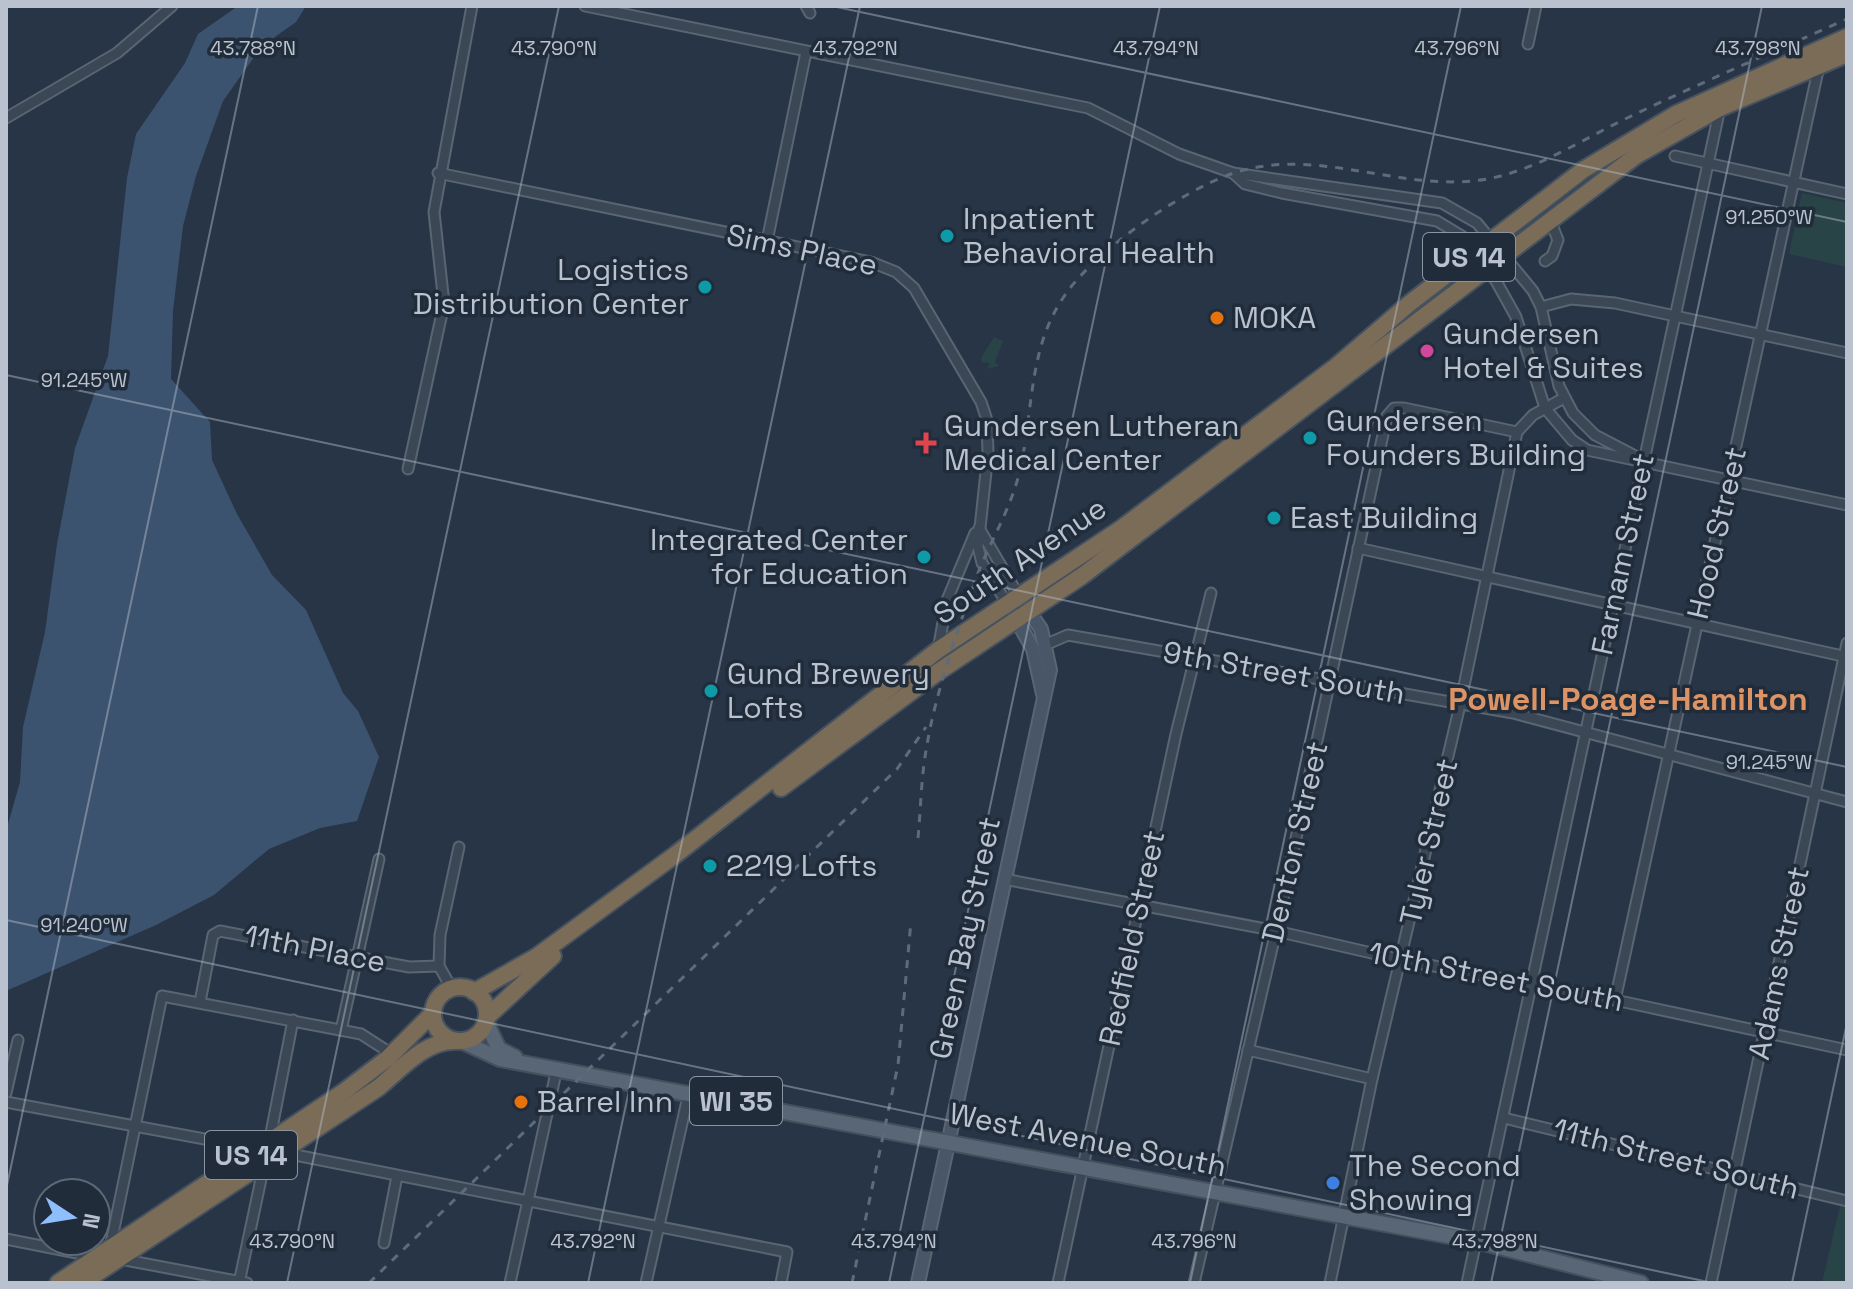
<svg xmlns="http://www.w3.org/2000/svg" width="1853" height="1289" font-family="'Space Grotesk',sans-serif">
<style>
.green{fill:#294446}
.water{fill:#3c536f}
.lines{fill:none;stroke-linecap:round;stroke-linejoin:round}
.street-casing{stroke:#5a6572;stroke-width:13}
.secondary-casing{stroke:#5a6572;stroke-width:16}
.primary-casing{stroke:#45505e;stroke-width:18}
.highway-casing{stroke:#46525f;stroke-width:20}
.street{stroke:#3b4755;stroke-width:9}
.secondary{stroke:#495668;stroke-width:12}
.primary{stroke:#596675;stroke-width:14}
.highway{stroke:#7b6c58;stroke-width:16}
.rail{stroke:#5d6b7c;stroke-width:3;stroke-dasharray:8 8;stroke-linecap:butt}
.ticks{fill:none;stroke:#b9c2ce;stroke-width:2;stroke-opacity:0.45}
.culture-dot{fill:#0f9aa8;stroke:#202c3a;stroke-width:3}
.food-dot{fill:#e8710a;stroke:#202c3a;stroke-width:3}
.hotel-dot{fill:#d1479c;stroke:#202c3a;stroke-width:3}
.health-dot{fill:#e0444e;stroke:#202c3a;stroke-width:3}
.shop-dot{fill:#3f7fe0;stroke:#202c3a;stroke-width:3}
.labels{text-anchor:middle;stroke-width:7;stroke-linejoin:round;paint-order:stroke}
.shield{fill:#202c3a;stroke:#8b95a2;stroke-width:2}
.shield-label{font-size:28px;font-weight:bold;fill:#b9c2ce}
.poi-label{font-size:30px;fill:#b9c2ce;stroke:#202c3a;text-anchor:start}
.street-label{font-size:30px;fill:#b9c2ce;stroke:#202c3a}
.neighbourhood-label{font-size:32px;font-weight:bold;fill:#dc9466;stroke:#202c3a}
.ticks-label{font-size:20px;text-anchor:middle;fill:#b9c2ce;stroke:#202c3a;stroke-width:7;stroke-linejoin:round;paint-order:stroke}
</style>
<rect width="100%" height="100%" fill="#273546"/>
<g class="green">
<path d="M1802 193 1847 203V267L1789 254Z"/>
<path d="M994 337 1003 341 995 362 999 366 988 369 989 363 982 362 981 358Z"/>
<path d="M1840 1206 1847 1208V1283H1822Z"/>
</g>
<path class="water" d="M238 6H306L296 22 262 46 223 101 196 176 183 226 173 311 171 379 210 422 212 460 237 514 272 575 306 610 343 693 358 711 379 757 357 821 320 828 269 849 214 895 156 925 6 991V831L20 782 23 727 45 632 57 544 75 448 108 356 127 178 136 134 185 63 198 34Z"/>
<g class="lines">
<defs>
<g id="street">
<path d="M585 6 1088 108 1179 154 1233 173 1442 203 1477 223 1533 291 1541 307 1559 386 1573 413 1595 435 1643 460"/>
<path d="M806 6 810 13"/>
<path d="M1528 44 1536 6"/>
<path d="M6 118 117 53 172 6"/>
<path d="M1675 156 1847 194"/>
<path d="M438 173 871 262 896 272 914 288 981 402 987 420 988 453 978 547 982 563 1008 605"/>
<path d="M1233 173 1245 184 1282 193 1437 221 1462 236 1496 281 1516 317 1545 408 1572 440 1587 450 1847 505"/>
<path d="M767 241 806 52"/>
<path d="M1545 261 1552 256 1558 240 1550 220"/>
<path d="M1541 307 1571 299 1615 303 1847 353"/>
<path d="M408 469 444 304 434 212 472 6"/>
<path d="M979 528 1020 598"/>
<path d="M1358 548 1847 657"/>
<path d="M1047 644 1068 635 1513 713 1847 802"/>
<path d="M938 650 947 600 975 533"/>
<path d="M1004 879 1276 931 1402 960 1615 1000 1847 1050"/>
<path d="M452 989 439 966 440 935 459 847"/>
<path d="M1615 1000 1819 66"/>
<path d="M200 1002 213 935 220 931 409 967 439 966"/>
<path d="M341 1030 379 859"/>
<path d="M1248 1050 1372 1079"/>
<path d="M6 1093 18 1040"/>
<path d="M6 1102 258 1149"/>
<path d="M1504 1118 1847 1201"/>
<path d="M269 1143 293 1020"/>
<path d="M280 1152 787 1252 781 1283"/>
<path d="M6 1239 97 1257"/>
<path d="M384 1243 397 1176"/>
<path d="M110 1248 162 996 361 1034 392 1054"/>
<path d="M120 1259 247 1283"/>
<path d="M239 1283 264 1165"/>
<path d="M510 1283 557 1068"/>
<path d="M646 1283 689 1092"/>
<path d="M1058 1283 1176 734 1211 593"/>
<path d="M1194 1283 1276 931 1387 416 1394 408H1404L1517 432"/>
<path d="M1330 1283 1372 1079 1460 705 1517 432 1533 415 1564 398"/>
<path d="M1467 1283 1720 108"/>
<path d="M1711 1283 1847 643"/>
</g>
<g id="secondary">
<path d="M1008 605 1033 649 1043 694"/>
<path d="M918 1283 1050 670 1041 629 1020 598"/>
</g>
<g id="primary">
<path d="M486 1022 499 1049 515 1057"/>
<path d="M461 1041 500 1059 1476 1241 1641 1283"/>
</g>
<g id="highway">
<path d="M781 788 938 672 1082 576 1637 155 1720 108 1847 54"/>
<circle cx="460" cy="1014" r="27"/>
<path d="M474 992 536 957 675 855 938 650 1122 528 1334 368 1410 303 1583 170 1676 114 1847 37"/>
<path d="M487 1017 553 956"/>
<path d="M58 1283 342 1093 388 1058 433 1013"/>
<path d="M82 1283 378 1088C401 1069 424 1041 455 1041"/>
</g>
</defs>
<use href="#street" class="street-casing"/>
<use href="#secondary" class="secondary-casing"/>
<use href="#primary" class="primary-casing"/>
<use href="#highway" class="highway-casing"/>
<use href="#street" class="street"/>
<use href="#secondary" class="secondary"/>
<use href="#primary" class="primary"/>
<use href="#highway" class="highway"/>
<g class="rail">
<path d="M918 838C921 807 921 776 927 745 935 695 960 622 978 573 991 540 1010 510 1019 474 1034 413 1027 349 1065 295 1095 251 1180 192 1231 174 1316 144 1401 194 1487 179 1536 170 1580 141 1625 119 1698 84 1773 52 1847 19"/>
<path d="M369 1283 897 769 926 727"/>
<path d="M852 1283 898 1065 911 921"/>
</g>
</g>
<path class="ticks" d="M832 6 1847 222M6 375 1847 767M6 920 1713 1283M6 1190 258 6M287 1283 559 6M588 1283 860 6M889 1283 1160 6M1190 1283 1461 6M1491 1283 1762 6M1792 1283 1847 1023"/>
<g class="culture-dot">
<circle cx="947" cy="236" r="8"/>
<circle cx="705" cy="287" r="8"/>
<circle cx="1310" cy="438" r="8"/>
<circle cx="1274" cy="518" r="8"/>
<circle cx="924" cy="557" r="8"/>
<circle cx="711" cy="691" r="8"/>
<circle cx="710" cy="866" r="8"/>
</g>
<g class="food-dot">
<circle cx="1217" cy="318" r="8"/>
<circle cx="521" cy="1102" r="8"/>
</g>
<circle class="hotel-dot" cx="1427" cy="351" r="8"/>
<path class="health-dot" d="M922 431h8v8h8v8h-8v8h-8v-8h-8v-8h8z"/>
<circle class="shop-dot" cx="1333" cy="1183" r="8"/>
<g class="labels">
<g class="shield">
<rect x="1423" y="233" width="92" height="48" rx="6"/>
<rect x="690" y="1077" width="92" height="48" rx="6"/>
<rect x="205" y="1131" width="92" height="48" rx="6"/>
</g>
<g class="shield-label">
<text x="1469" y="267">US 14</text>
<text x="736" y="1111">WI 35</text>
<text x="251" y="1165">US 14</text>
</g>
<g class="poi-label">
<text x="963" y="229">Inpatient<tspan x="963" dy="34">Behavioral Health</tspan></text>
<text x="689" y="280" text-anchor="end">Logistics<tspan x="689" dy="34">Distribution Center</tspan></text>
<text x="1233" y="328">MOKA</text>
<text x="1443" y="344">Gundersen<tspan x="1443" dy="34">Hotel &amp; Suites</tspan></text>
<text x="1326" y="431">Gundersen<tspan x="1326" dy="34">Founders Building</tspan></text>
<text x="944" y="436">Gundersen Lutheran<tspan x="944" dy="34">Medical Center</tspan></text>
<text x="1290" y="528">East Building</text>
<text x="908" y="550" text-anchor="end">Integrated Center<tspan x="908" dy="34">for Education</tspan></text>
<text x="727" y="684">Gund Brewery<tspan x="727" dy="34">Lofts</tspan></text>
<text x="726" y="876">2219 Lofts</text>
<text x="537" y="1112">Barrel Inn</text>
<text x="1349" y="1176">The Second<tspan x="1349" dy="34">Showing</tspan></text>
</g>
<g class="street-label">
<text transform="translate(802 250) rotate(12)" y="10">Sims Place</text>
<text transform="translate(1717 533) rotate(-77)" y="10">Hood Street</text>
<text transform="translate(1623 554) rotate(-78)" y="10">Farnam Street</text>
<text transform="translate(1020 561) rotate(-34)" y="10">South Avenue</text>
<text transform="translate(1284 673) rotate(10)" y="10">9th Street South</text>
<text transform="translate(1295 842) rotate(-77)" y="10">Denton Street</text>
<text transform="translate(1429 842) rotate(-77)" y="10">Tyler Street</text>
<text transform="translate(965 938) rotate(-78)" y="10">Green Bay Street</text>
<text transform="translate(1132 938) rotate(-78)" y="10">Redfield Street</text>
<text transform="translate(315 949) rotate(11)" y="10">11th Place</text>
<text transform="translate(1779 963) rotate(-78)" y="10">Adams Street</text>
<text transform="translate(1496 977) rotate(11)" y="10">10th Street South</text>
<text transform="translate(1088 1140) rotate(11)" y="10">West Avenue South</text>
<text transform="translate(1676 1159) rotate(14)" y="10">11th Street South</text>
</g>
<g class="neighbourhood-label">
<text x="1628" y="710">Powell-Poage-Hamilton</text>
</g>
</g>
<g class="ticks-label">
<text x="253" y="55">43.788°N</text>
<text x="554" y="55">43.790°N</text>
<text x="855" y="55">43.792°N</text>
<text x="1156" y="55">43.794°N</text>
<text x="1457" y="55">43.796°N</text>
<text x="1758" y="55">43.798°N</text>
<text x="1769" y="224">91.250°W</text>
<text x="84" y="387">91.245°W</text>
<text x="1769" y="769">91.245°W</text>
<text x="84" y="932">91.240°W</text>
<text x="292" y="1248">43.790°N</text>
<text x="593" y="1248">43.792°N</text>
<text x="894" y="1248">43.794°N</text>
<text x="1194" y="1248">43.796°N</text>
<text x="1495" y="1248">43.798°N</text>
</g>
<rect width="1853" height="1289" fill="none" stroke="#b9c2ce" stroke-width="16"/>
<g transform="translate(72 1217) rotate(102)"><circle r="38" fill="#202c3a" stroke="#5d6875" stroke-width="2"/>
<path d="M0-6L14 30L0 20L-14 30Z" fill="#8fbefd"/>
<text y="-12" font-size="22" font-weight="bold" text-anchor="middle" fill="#b9c2ce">N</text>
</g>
</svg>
